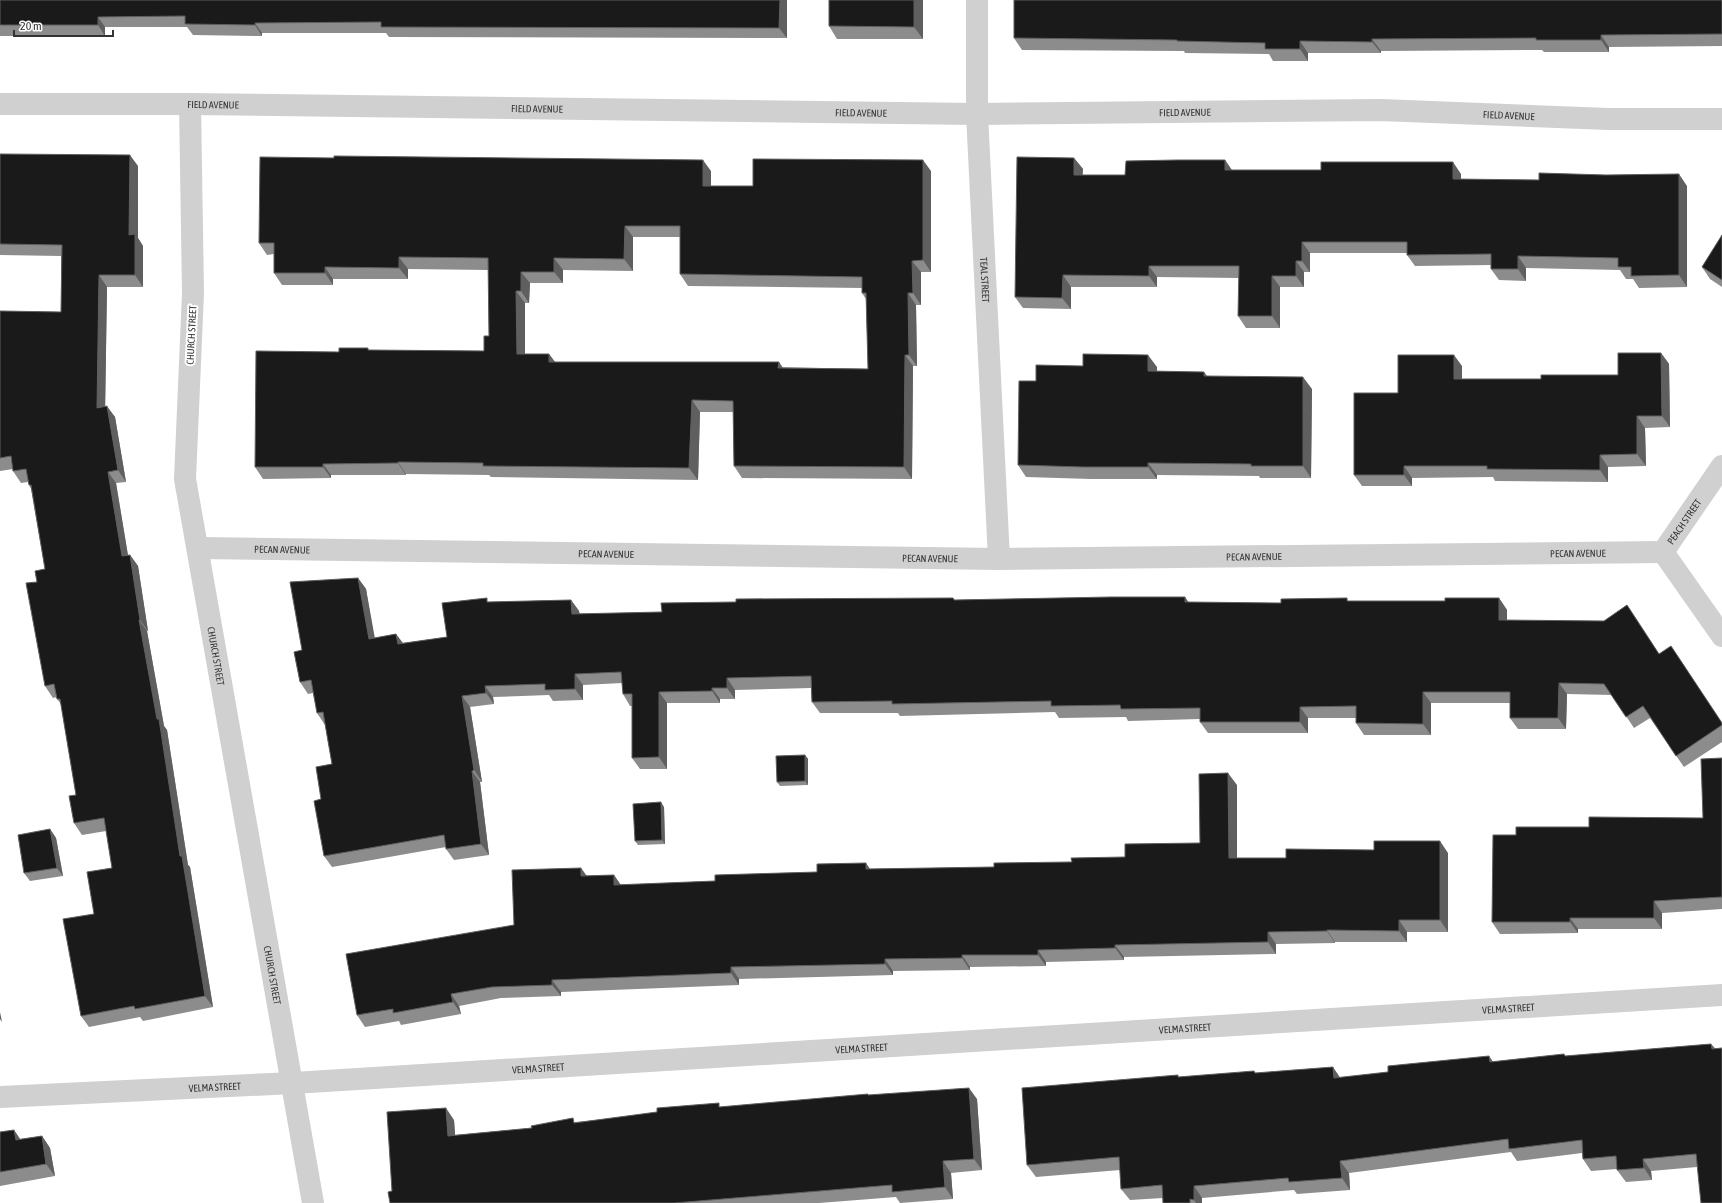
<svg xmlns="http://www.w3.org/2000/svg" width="1722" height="1203" font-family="'Asap Condensed',sans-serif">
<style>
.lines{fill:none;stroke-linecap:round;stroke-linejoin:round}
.street{stroke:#d0d0d0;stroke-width:22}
.wall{fill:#8c8c8c;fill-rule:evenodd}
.shaded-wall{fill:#5f5f5f}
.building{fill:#1a1a1a;stroke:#5f5f5f;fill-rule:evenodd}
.labels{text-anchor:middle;stroke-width:4;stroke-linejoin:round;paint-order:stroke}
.street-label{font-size:10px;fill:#333;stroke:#fff}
</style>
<rect width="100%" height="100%" fill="#fff"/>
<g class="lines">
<g class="street">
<path id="s1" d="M977 0V114L999 559"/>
<path id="s2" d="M0 104H190L977 114 1381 110 1609 119H1722"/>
<path id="s3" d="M190 104 193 293 185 479 313 1203"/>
<path id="s4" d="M198 548 999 559 1663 552"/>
<path id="s5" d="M1663 552 1722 466"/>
<path d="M1663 552 1722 636"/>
<path id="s6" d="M0 1097 293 1083 1722 995"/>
</g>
</g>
<g class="wall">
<path d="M0 0H787V38L389 37 386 33H262V36L193 35 187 27H105V36H0Z"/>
<path d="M829 0H923V39H837L829 26Z"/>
<path d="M1722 0V46L1609 47V52H1544L1542 50 1381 51V53H1308V61H1273L1269 54 1185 53 1184 51 1022 50 1014 38Z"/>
<path d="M0 154 138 166V238L143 246V287H107L105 406 115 417 126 482 116 483 128 555H130L138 566 148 631H147L164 726 167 730 188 865 190 867 213 1007 143 1021 140 1017 89 1027 81 1016 94 914 112 868 106 831 82 835 74 823 76 795 61 704 57 699V697L53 698 45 686 37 582 45 569 31 489 29 485 28 482 21 483 13 471V469L0 471V311L61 312V256L0 255Z"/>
<path d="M1074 158 1083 169 1082 175H1125L1225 160 1232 170 1461 174V179L1687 186V287L1639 288 1633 279H1626L1620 270 1526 268V281L1499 280 1491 269V265L1415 266 1407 255V253H1310V272H1304V287H1280V328H1246L1238 316 1239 278 1157 277V287H1071V309L1023 308 1015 297Z"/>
<path d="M711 171V186H753L931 171V272H921V305H916L917 366H913L912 479 742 478 734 466 733 412H700L698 480 491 477 489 475 406 474V475H331V478L263 479 255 467 339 352 370 350 484 351 489 336 488 270 408 269V279H333V285H282L274 273V254L267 255 259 243ZM633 237H680V274L688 286 862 288V293L866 299 868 369 555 362 549 354H525V303H529L530 283H563V270L633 271Z"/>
<path d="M1722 235V287L1710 279 1702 267Z"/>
<path d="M1661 353 1669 364 1670 427 1645 428 1646 466 1608 467V482L1495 481 1493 477 1412 478V486H1362L1354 475 1398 393 1462 366V379H1541L1618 375Z"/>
<path d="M1157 367V371L1312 389 1311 478H1260L1259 476 1157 475V479H1091L1026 477 1018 465 1036 381Z"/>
<path d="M358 578 366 589 374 638 396 634 403 643 447 637 490 602 571 600 579 611 580 614 662 612 736 602 953 598 955 600 1185 597 1188 602 1281 603 1347 598 1348 601H1445L1499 598 1507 610V621L1679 658 1722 723V742L1684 767 1650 718 1634 728 1612 695 1567 694 1566 729H1518L1510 718V703H1431V735H1364L1356 723V718H1308V733H1208L1200 722V719L1128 721 1126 717 1059 718 1055 712 900 716 898 713H820L812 702 811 688 735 690V699H720V703H667V769H640L632 758V706H630L623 694 622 683 583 685V700L553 701 549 695 493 697 494 704 470 707 482 782H480L489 855 454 860 446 849V847L332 867 324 856 321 799 332 764 325 725 317 713 313 693 308 694 300 682 302 650Z"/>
<path d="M805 755 808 759V785L780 786 777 782Z"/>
<path d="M1722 758V909L1662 913V929H1578V933L1500 934 1492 922 1516 835 1589 827 1703 818Z"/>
<path d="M1237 785V858H1286L1448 853V932H1407V942H1335V943L1276 944V954L1124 957V960L1046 962V966L970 967V970L893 971V975L739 979V985L561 992V996L501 998 459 1006 461 1014 401 1025 399 1021 365 1027 357 1015 514 925 581 868 587 876 614 875 621 885 715 881 817 872 870 869 994 867 1072 862 1125 857 1200 843Z"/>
<path d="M664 807 665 844 638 845 635 841Z"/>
<path d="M50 829 56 838 63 876 30 881 24 873Z"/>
<path d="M1711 1044 1715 1048 1697 1167 1651 1171 1652 1180 1626 1182 1617 1170V1169L1591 1171 1583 1159 1582 1153 1517 1161 1511 1152 1349 1173 1350 1190 1297 1194 1294 1190 1202 1198V1203H1163V1198L1130 1200 1121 1189 1120 1170 1036 1177 1027 1165 1179 1077 1256 1073 1340 1078 1388 1072 1489 1056 1493 1062Z"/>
<path d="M869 1095 977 1099 982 1170 951 1173 953 1199 900 1203 896 1197 819 1203H390L392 1191 454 1120 455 1135 532 1128 576 1122 722 1107Z"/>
<path d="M14 1130 20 1139 42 1136 50 1148 55 1176 0 1186V1132Z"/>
</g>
<g class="shaded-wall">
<path d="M780 0H787V38L779 28Z"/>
<path d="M914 0H923V39L914 27Z"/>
<path d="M98 17 105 27V36L98 25Z"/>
<path d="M255 23 262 33V36L255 25Z"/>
<path d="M1601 35 1609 47V52L1601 40Z"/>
<path d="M1372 39 1381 51V53L1372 42Z"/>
<path d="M1300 41 1308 53V61L1300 49Z"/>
<path d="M130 155 138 166V238L143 246V287L135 275 129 235Z"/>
<path d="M1074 158 1083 169 1082 187 1074 175Z"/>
<path d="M703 160 711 171V198L703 186Z"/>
<path d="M923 160 931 171V272L923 260Z"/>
<path d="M1225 160 1233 172 1225 170Z"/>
<path d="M1453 162 1461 174V190L1453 179Z"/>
<path d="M1679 174 1687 186V287L1679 275Z"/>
<path d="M625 226 633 237V271L624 259Z"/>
<path d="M1302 242 1310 253V272L1302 261Z"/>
<path d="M1518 256 1526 268V281L1518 269Z"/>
<path d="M399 257 408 269V279L399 268Z"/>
<path d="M554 258 563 270V283L554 272Z"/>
<path d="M912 261 921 272V305L913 293Z"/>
<path d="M1296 261 1304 272V287L1296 276Z"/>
<path d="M1149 266 1157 277V287L1149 276Z"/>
<path d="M325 267 333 279V285L325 273Z"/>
<path d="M521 272 530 283 529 303 521 291Z"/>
<path d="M99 275 107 287 105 419 97 408Z"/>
<path d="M1063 275 1071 287V309L1062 298Z"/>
<path d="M1272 276 1280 287V328L1272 316Z"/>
<path d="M516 291 525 303V366L517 354Z"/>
<path d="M908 293 916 305 917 366 909 355Z"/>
<path d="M1661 353 1669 364 1670 427 1662 416Z"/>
<path d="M549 354 558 366 549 362Z"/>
<path d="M905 355 913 366 912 479 904 467Z"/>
<path d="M1148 355 1157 367V383L1148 371Z"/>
<path d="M1454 355 1462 366V391L1454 379Z"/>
<path d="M779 362 787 374 778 368Z"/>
<path d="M1204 372 1213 384 1204 376Z"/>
<path d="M1303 377 1312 389 1311 478 1303 466Z"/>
<path d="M692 400 700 412 698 480 689 468Z"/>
<path d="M107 406 115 417 126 482 118 470Z"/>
<path d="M1637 416 1645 428 1646 466 1637 454Z"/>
<path d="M1600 455 1608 467V482L1600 470Z"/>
<path d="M398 462 406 474V475L398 463Z"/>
<path d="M1148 463 1157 475V479L1148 467Z"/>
<path d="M323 464 331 475V478L323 467Z"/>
<path d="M1404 466 1412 478V486L1404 475Z"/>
<path d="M108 472 116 483 130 568 122 556Z"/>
<path d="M130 555 138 566 148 631 140 620Z"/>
<path d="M358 578 366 589 377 650 369 639Z"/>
<path d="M1185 597 1193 609 1185 602Z"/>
<path d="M1499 598 1507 610V632L1499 620Z"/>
<path d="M571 600 579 611 580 626 572 614Z"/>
<path d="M139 620 147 631 164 726 167 730 188 865 190 867 213 1007 205 996Z"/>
<path d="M396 634 404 645 398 644Z"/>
<path d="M575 674 583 685V700L575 689Z"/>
<path d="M727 678 735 690V699L727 688Z"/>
<path d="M1559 683 1567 694 1566 729 1558 718Z"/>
<path d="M485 686 493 697 494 704 486 693Z"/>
<path d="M712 688 720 699V703L712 691Z"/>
<path d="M659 692 667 703V769L659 757Z"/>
<path d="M1423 692 1431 703V735L1423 724Z"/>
<path d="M462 696 470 707 482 782 474 770Z"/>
<path d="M1300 707 1308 718V733L1300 722Z"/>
<path d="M805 755 808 759V785L805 781Z"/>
<path d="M472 771 480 782 489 855 481 844Z"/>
<path d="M1228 773 1237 785V870L1229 858Z"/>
<path d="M661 802 664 807 665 844 662 840Z"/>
<path d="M50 829 56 838 63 876 57 868Z"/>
<path d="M1440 841 1448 853V932L1440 920Z"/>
<path d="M866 863 874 875 866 869Z"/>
<path d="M581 868 589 880 581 876Z"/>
<path d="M614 875 622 887 614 885Z"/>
<path d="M1654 901 1662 913V929L1654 918Z"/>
<path d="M1570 918 1578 929V933L1570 922Z"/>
<path d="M1399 920 1407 932V942L1399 931Z"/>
<path d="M1327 930 1335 942V943L1327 931Z"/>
<path d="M1268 932 1276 944V954L1268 942Z"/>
<path d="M1115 945 1124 957V960L1115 948Z"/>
<path d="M1038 950 1046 962V966L1038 955Z"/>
<path d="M962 955 970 967V970L962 958Z"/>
<path d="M885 959 893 971V975L885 964Z"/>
<path d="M731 967 739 979V985L731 973Z"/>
<path d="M552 980 561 992V996L552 985Z"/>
<path d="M451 994 459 1006 461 1014 453 1002Z"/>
<path d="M0 1012 2 1022 0 1019Z"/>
<path d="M1711 1044 1720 1056 1712 1049Z"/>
<path d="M1489 1056 1497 1068 1490 1062Z"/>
<path d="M1333 1067 1341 1079 1334 1078Z"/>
<path d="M969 1088 977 1099 982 1170 974 1159Z"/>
<path d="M446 1108 454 1120 456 1147 448 1136Z"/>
<path d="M14 1130 22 1142 16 1140Z"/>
<path d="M42 1136 50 1148 55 1176 46 1164Z"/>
<path d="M1643 1159 1651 1171 1652 1180 1644 1168Z"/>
<path d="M943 1161 951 1173 953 1199 945 1187Z"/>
<path d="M1340 1161 1349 1173 1350 1190 1342 1178Z"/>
<path d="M1194 1186 1202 1198V1203H1196L1194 1200Z"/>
</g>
<g class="building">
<path d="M0 0H780L779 28 381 27V22L255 23V25L185 24V16L98 17V25H0Z"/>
<path d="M829 0H914V27L829 26Z"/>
<path d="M1014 0H1722V34L1601 35V40H1536V38L1372 39V42L1300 41V49H1265V43L1177 41V40L1014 38Z"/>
<path d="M0 154 130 155 129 235 135 234V275H99L97 408 107 406 118 470 108 472 122 556 130 555 140 620H139L157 719H159L180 856H182L205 996 135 1009 134 1006 81 1016 63 919 94 914 87 872 112 868 104 818 74 823 69 796 76 795 60 699H57L54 684 45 686 26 583 37 582 35 571 45 569 31 485H29L26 469 13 471 11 456 0 458V311L61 312 62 245 0 244Z"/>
<path d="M334 156 703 160V186H753V159L923 160V260L912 261 913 293H908L909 355H905L904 467 734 466 733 401 692 400 689 468 483 466V463L398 462V463L323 464V467H255L256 351 339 352V348H368V350L484 351V336H489L488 258 399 257V268L325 267V273H274V243H259L260 157 334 158ZM625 226H680V274L862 277V293H866L868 369 778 368 779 362H549V354H517L516 291H521V272H554V258L624 259Z"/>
<path d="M1017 157 1074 158V175H1125L1126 161 1177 160H1225V170H1321V162H1453V179L1539 180V173L1606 175 1679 174V275L1631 276V267H1618V258L1518 256V269H1491V254L1407 255V242H1302V261H1296V276H1272V316H1238L1239 266H1149V276L1063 275 1062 298 1015 297Z"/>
<path d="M1722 235V280L1702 267Z"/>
<path d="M1618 353H1661L1662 416H1637V454L1600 455V470L1487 469V466H1404V475H1354V393H1398V355H1454V379H1541V375H1618Z"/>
<path d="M1083 354 1148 355V371L1204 372V376L1303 377V466H1251V464L1148 463V467H1083L1018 465 1019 381H1036V365L1083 366Z"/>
<path d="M358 578 369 639 396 634 398 644 447 637 442 603 487 598V602L571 600 572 614 662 612 661 603 736 602V599L953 598 954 600 1111 597H1185V602L1281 603V599L1347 598V601H1445V598H1499V620L1604 621 1627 605 1659 654 1671 646 1722 723V725L1676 756 1643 706 1626 717 1604 684 1559 683 1558 718H1510V692H1423V724L1356 723V706L1300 707V722H1200V708L1121 709 1120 705 1051 706V701L892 704V701L812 702 811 676 727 678V688H712V691L659 692V757L632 758V694H623L621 672 575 674V689L545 690V684L485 686 486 693 462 696 474 770 472 771 481 844 446 849 444 835 324 856 314 801 321 799 316 767 332 764 323 712 317 713 311 680 300 682 294 652 302 650 290 582Z"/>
<path d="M805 755V781L777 782 776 756Z"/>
<path d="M1722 758V897L1654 901V918H1570V922H1492L1493 835H1516V827H1589V817L1703 818 1701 759Z"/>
<path d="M1228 773 1229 858H1286V849L1374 850V841H1440V920H1399V931L1327 930V931L1268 932V942L1115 945V948L1038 950V955H962V958L885 959V964L731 967V973L552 980V985L492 987 451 994 453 1002 393 1013V1009L357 1015 346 954 514 925 512 870 581 868V876L614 875V885L715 881V875L817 872V864L866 863V869L994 867V863L1072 862 1071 858 1125 857V844L1200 843 1199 774Z"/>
<path d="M661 802 662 840 635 841 633 804Z"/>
<path d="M50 829 57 868 24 873 18 835Z"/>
<path d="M1711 1044 1712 1049 1722 1048V1203H1701L1696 1154 1643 1159 1644 1168 1617 1170 1616 1156 1583 1159 1582 1140 1509 1149 1508 1139 1340 1161 1342 1178 1289 1182 1288 1178 1194 1186V1200L1190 1199V1203H1163L1162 1185 1121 1189 1119 1157 1027 1165 1022 1088 1178 1075V1077L1254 1071 1255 1073 1333 1067 1334 1078 1388 1072V1066L1489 1056 1490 1062 1564 1054 1565 1056Z"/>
<path d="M969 1088 974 1159 943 1161 945 1187 892 1192V1185L674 1203H390L388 1192 392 1191 387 1112 446 1108 448 1136 532 1128 531 1126 573 1118 574 1123 657 1112V1108L719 1103V1107L868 1094V1095Z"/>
<path d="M14 1130 16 1140 42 1136 46 1164 0 1172V1132Z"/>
</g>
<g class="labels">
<g class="street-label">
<text dy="4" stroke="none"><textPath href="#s2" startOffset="213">FIELD AVENUE</textPath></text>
<text dy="4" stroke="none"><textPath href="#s2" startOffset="537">FIELD AVENUE</textPath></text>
<text dy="4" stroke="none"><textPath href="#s2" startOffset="861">FIELD AVENUE</textPath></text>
<text dy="4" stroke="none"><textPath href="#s2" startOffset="1185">FIELD AVENUE</textPath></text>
<text dy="4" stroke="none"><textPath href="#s2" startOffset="1509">FIELD AVENUE</textPath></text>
<text dy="4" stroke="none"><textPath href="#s1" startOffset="280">TEAL STREET</textPath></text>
<text transform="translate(191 335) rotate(-87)" y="4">CHURCH STREET</text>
<text dy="4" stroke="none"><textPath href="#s5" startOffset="37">PEACH STREET</textPath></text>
<text dy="4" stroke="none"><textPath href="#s4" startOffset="84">PECAN AVENUE</textPath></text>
<text dy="4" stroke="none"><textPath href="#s4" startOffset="1380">PECAN AVENUE</textPath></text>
<text dy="4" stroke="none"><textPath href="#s4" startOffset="408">PECAN AVENUE</textPath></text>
<text dy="4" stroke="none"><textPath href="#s4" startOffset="1056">PECAN AVENUE</textPath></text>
<text dy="4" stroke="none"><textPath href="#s4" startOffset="732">PECAN AVENUE</textPath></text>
<text dy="4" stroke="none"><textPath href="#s3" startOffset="555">CHURCH STREET</textPath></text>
<text dy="4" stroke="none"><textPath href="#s3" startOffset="879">CHURCH STREET</textPath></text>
<text dy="4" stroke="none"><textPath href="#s6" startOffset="1511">VELMA STREET</textPath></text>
<text dy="4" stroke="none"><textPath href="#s6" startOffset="1187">VELMA STREET</textPath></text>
<text dy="4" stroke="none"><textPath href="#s6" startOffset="863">VELMA STREET</textPath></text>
<text dy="4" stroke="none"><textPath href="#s6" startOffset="539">VELMA STREET</textPath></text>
<text dy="4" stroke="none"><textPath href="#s6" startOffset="215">VELMA STREET</textPath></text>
</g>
</g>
<path d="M14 30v6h99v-6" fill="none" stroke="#333333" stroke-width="2"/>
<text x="20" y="30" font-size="12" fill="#333333" stroke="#ffffff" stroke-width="3" paint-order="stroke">20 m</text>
</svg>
